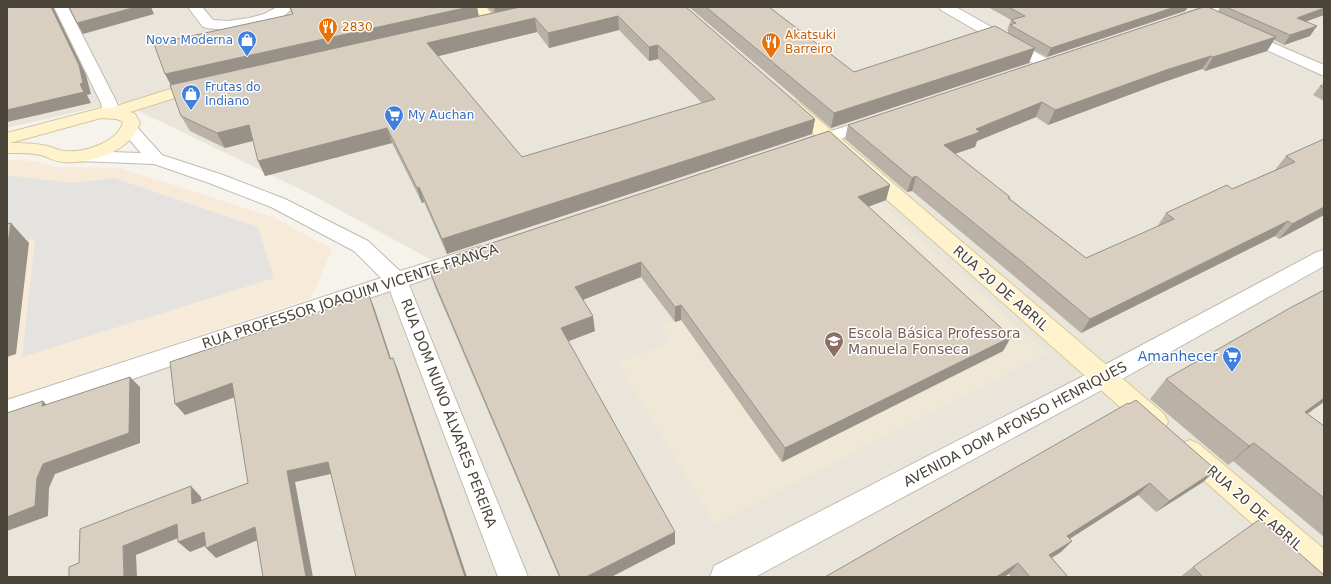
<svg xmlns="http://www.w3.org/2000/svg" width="1331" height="584" font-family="'DejaVu Sans',sans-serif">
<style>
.residential{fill:#eae5da}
.commercial{fill:#f7ead8}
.education{fill:#efe8d6}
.parking{fill:#e5e3e0}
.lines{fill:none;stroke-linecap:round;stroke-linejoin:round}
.street-casing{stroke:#c2bbae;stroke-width:2}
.secondary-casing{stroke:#d6c79b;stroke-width:2}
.street{fill:#fff;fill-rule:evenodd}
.secondary{fill:#fff3cd;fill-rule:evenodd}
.wall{fill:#bab2a6;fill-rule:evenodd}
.shaded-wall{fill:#979187}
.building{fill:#d8cfc1;stroke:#979187;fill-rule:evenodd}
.labels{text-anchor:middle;stroke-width:3;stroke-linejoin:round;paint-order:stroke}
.far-food-label{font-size:12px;fill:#c56008;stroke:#fff;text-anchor:start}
.far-shop-label{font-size:12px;fill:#366cbe;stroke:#fff;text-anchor:start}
.street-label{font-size:14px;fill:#4b4439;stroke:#fff}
.education-label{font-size:14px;fill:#785e54;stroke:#fff;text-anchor:start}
.shop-label{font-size:14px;fill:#366cbe;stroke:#fff;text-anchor:end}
</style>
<rect width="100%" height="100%" fill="#f6f3ec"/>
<path class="residential" d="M7 7H1324V577H7V418L450 270 310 194 120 102 7 128Z"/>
<path class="commercial" d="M7 160 35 161 56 167 120 168 273 217 332 249 311 298 7 399Z"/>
<path class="education" d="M879 202 1047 353 715 524 618 363 671 341 662 327 675 322 776 240Z"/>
<path class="parking" d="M7 175 73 183 114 178 258 227 274 278 22 357 35 239 7 246Z"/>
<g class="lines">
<defs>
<g id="street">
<path d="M54 7H68L117 103 119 113 117 117 111 118 105 117 103 113 101 103Z"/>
<path d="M188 7H202L213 20 228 21 249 18 264 14 277 7H293C279 28 225 33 203 27Z"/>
<path d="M939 7H956L1053 62 1055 65 1053 68 1047 70 1041 68 941 10Z"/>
<path d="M1204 7H1225L1223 10 1185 22 1180 21 1178 18 1180 15Z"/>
<path d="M1243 30 1324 65V76L1238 37 1236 34 1238 31Z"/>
<path d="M875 117 881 118 884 122 881 126 809 149 803 148 800 144 803 140Z"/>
<path d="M130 125 136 126 162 155 223 175 285 199 368 241 400 271 480 246 487 248 490 253 487 258 409 285 528 577H498L390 291 7 422V400L381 278 354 251 271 207 209 183 154 164 78 161 72 160 69 156 72 152 78 151 141 153 121 130 124 126Z"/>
<path d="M1324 250V266L1113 384 755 577H710L714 566 1095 370 1317 252Z"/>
</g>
<g id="secondary">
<path d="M471 7H486L498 22 496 25C484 28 477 16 471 7Z"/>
<path d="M202 84 208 86 210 89 208 92 175 98 130 112 135 114 140 123C131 151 92 164 65 162 57 162 51 159 44 156 33 152 18 153 7 153V133L101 108H110L167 90ZM101 118 116 119 122 121 123 123C116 143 84 153 65 151 59 151 53 147 47 146 35 143 22 143 10 143Z"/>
<path d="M792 101 798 102 1164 414 1168 422 1164 430 1155 433 1146 430 786 110 784 106 786 102Z"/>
<path d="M1190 440 1199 444 1324 549V577H1312L1181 460 1177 452 1181 444Z"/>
</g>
</defs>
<use href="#street" class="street-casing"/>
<use href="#secondary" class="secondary-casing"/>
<use href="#street" class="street"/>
<use href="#secondary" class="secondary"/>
</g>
<g class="wall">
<path d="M289 7H477L479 16 493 13 487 7H686L815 119 812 134 447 254 424 202 422 203 392 143 265 176 253 141 225 148 190 131 181 116 171 85 292 14ZM619 30 649 61 658 59 702 103 522 157 438 56 537 32 549 48Z"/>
<path d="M689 7H769L854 72 1008 33V30H1007L1011 20 988 7H1188L1185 11 1047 57 1034 50 1029 63 831 128Z"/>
<path d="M1220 7H1324V15L1306 21 1310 36 1284 45 1274 40 1267 51 1205 71 1202 69 1161 83 1048 125 1036 117 977 141 975 147 955 154 1009 198 1086 258 1157 227 1166 213 1232 189 1275 170 1286 156 1324 139V215L1279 239 1275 236 1081 333 1014 276 912 191 907 192 845 139 848 125 1218 11Z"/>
<path d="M1324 84V101L1313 95 1320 86Z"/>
<path d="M890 185 886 200 868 207 1011 337 1003 351 782 462 681 320 675 322 641 277 583 300 595 331 568 341 675 544 611 577H559L435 287 430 272 452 265 450 257Z"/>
<path d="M1166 379 1308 414 1324 426V537L1233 461 1228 465 1150 399Z"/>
<path d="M1128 403 1216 470 1203 482 1156 512 1138 495 1069 539 1072 541 1061 552 1052 558 1068 577H1011L1009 574Z"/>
<path d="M1193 567 1324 577H1180Z"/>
</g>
<g class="shaded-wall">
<path d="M51 7H53L86 75 91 94 87 95 91 103 7 122V110L80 84Z"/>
<path d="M136 7H151L154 14 83 34 77 23Z"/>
<path d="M469 7H477L479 19 173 89 165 74Z"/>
<path d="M494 7H533L496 15Z"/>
<path d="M1175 7H1188L1185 11 1047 57 1051 48Z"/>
<path d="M1324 8V15L1291 27 1297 18Z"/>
<path d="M618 16 619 30 549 48 548 33Z"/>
<path d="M535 18 537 32 431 58 427 43Z"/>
<path d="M1317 26 1310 36 1284 45 1290 35Z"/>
<path d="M1276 37 1267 51 1205 71 1213 57Z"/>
<path d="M658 45V59L649 61V47Z"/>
<path d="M1035 48 1029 63 831 128 834 113Z"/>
<path d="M1211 56 1202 69 1161 83 1048 125 1055 110 1169 69Z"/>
<path d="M1042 102 1036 117 977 141 975 147 939 159 944 145 976 129Z"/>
<path d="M815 119 812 134 447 254 442 239Z"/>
<path d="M249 125 256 140 225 148 217 133Z"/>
<path d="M387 128 392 143 265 176 258 161Z"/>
<path d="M916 176 912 191 907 192 912 178Z"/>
<path d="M890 185 886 200 854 212 858 197Z"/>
<path d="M419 187 424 202 422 203 417 188Z"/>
<path d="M1324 207V215L1279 239 1292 224Z"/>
<path d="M1288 221 1275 236 1081 333 1090 319Z"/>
<path d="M11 223 29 243 16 354 7 357V249Z"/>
<path d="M641 262V277L577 302 575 287Z"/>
<path d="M369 295 374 307 395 371 390 359Z"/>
<path d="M681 305V320L675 322V307Z"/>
<path d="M593 316 595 331 564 343 561 328Z"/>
<path d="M1011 337 1003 351 782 462 785 448Z"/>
<path d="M393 358 398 370 467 577H465Z"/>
<path d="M130 377 140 387V443L55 474 49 488 48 516 7 531V517L37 478 43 464Z"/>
<path d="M232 383 241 395 185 415 175 404Z"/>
<path d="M1324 398V402L1283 431 1305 412Z"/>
<path d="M43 401 54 412 42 406Z"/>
<path d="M1254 443 1233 461 1228 465 1249 446Z"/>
<path d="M328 462 335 473 295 482 313 577H306L287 471Z"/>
<path d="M1216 470 1203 482 1156 512 1169 501Z"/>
<path d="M1150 483 1138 495 1057 547 1067 536Z"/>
<path d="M191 486 201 497 202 515 192 504Z"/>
<path d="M177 524 188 534 136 555 137 577H124L123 546Z"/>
<path d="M255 527 265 537 216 558 206 548Z"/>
<path d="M204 532 215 542 190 552 178 542Z"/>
<path d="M675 532V544L611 577H586Z"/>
<path d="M1072 541 1061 552 1039 565 1049 555Z"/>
<path d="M1018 563 1009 574 1004 577H996Z"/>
</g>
<g class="building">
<path d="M7 7H51L79 65 83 83 80 84 84 92 7 110Z"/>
<path d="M69 7H136L77 23Z"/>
<path d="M290 7H469L165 74 154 44 293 14Z"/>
<path d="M520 7H686L815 119 442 239 419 187 417 188 387 128 258 161 249 125 217 133 181 116 170 85ZM618 16 649 47 658 45 715 99 522 157 427 43 535 18 548 33Z"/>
<path d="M706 7H769L854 72 995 26 1035 48 834 113Z"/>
<path d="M1008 7H1175L1051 48 1010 25 1016 23 1011 20 1025 16Z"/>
<path d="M1204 7H1208L1276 37 1213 57 1211 56 1169 69 1055 110 1042 102 976 129 980 132 944 145 1010 197 1008 198 1086 258 1174 219 1166 213 1227 185 1232 189 1295 162 1286 156 1324 139V207L1292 224 1288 221 1090 319 1021 261 916 176 912 178 848 125Z"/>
<path d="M1226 7H1324V8L1297 18 1317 26 1290 35Z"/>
<path d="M1324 84V88L1320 86Z"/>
<path d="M829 131 890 185 858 197 1011 337 785 448 681 305 675 307 641 262 575 287 593 316 561 328 675 532 586 577H560L430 272 453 264 450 257Z"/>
<path d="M11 223 7 249V224Z"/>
<path d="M1324 290V398L1305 412 1324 426V498L1254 443 1249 446 1166 379 1290 308Z"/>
<path d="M369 295 390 359 393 358 465 577H356L328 462 287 471 306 577H263L255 527 206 548 204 532 178 542 177 524 123 546 124 577H69V567L79 563 80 529 191 486 192 504 248 483 232 383 175 404 170 362Z"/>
<path d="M130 377 129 433 43 464 37 478 35 506 7 517V413L43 401 42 406Z"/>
<path d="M1136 400 1216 470 1169 501 1150 483 1067 536 1072 541 1049 555 1068 577H1030L1018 563 996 577H825L1128 403 1129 404Z"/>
<path d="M1260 519 1324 575V577H1203L1193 567Z"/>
</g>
<defs>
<symbol id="restaurant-pin" viewBox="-11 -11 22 30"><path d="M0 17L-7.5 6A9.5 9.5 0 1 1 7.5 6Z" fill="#e8710a" stroke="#fff"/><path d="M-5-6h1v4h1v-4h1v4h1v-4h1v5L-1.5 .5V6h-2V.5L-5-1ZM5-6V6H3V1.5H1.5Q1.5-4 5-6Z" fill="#fff"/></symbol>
<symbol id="shop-pin" viewBox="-11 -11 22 30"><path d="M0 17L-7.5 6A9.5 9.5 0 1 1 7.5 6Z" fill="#3f7fe0" stroke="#fff"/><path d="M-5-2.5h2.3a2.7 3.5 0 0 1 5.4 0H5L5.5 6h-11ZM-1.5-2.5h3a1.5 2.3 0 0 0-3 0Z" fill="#fff"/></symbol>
<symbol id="supermarket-pin" viewBox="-11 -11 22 30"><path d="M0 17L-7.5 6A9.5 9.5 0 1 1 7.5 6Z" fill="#3f7fe0" stroke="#fff"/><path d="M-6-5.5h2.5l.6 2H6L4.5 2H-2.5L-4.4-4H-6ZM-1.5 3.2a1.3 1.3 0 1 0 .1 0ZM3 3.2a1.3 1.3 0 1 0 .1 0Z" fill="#fff"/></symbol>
<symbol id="school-pin" viewBox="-11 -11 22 30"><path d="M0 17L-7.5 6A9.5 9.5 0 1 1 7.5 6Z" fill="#8d6e63" stroke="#fff"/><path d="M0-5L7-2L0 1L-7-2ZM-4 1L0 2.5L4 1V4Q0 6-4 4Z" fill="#fff"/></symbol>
</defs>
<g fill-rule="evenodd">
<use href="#restaurant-pin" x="317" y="16" width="22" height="30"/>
<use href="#shop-pin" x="236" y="29" width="22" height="30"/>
<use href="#restaurant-pin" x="760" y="31" width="22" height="30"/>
<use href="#shop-pin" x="180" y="83" width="22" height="30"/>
<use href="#supermarket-pin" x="383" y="104" width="22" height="30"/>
<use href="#school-pin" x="823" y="330" width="22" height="30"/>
<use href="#supermarket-pin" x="1221" y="345" width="22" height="30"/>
</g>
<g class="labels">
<g class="far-food-label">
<text x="342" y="31">2830</text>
<text x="785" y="39">Akatsuki<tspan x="785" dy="14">Barreiro</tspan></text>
</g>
<g class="far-shop-label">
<text x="233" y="44" text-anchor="end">Nova Moderna</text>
<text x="205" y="91">Frutas do<tspan x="205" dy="14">Indiano</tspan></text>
<text x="408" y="119">My Auchan</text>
</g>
<g class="street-label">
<text transform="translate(1001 288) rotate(41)" y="5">RUA 20 DE ABRIL</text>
<text transform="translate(350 296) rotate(-18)" y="5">RUA PROFESSOR JOAQUIM VICENTE FRANÇA</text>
<text transform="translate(449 413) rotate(69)" y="5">RUA DOM NUNO ÁLVARES PEREIRA</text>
<text transform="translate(1015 424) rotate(-28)" y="5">AVENIDA DOM AFONSO HENRIQUES</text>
<text transform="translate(1255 508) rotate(41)" y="5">RUA 20 DE ABRIL</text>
</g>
<g class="education-label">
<text x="848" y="338">Escola Básica Professora<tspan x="848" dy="16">Manuela Fonseca</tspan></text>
</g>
<g class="shop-label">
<text x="1218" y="361">Amanhecer</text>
</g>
</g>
<rect width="1331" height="584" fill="none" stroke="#4b4439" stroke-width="16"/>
</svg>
